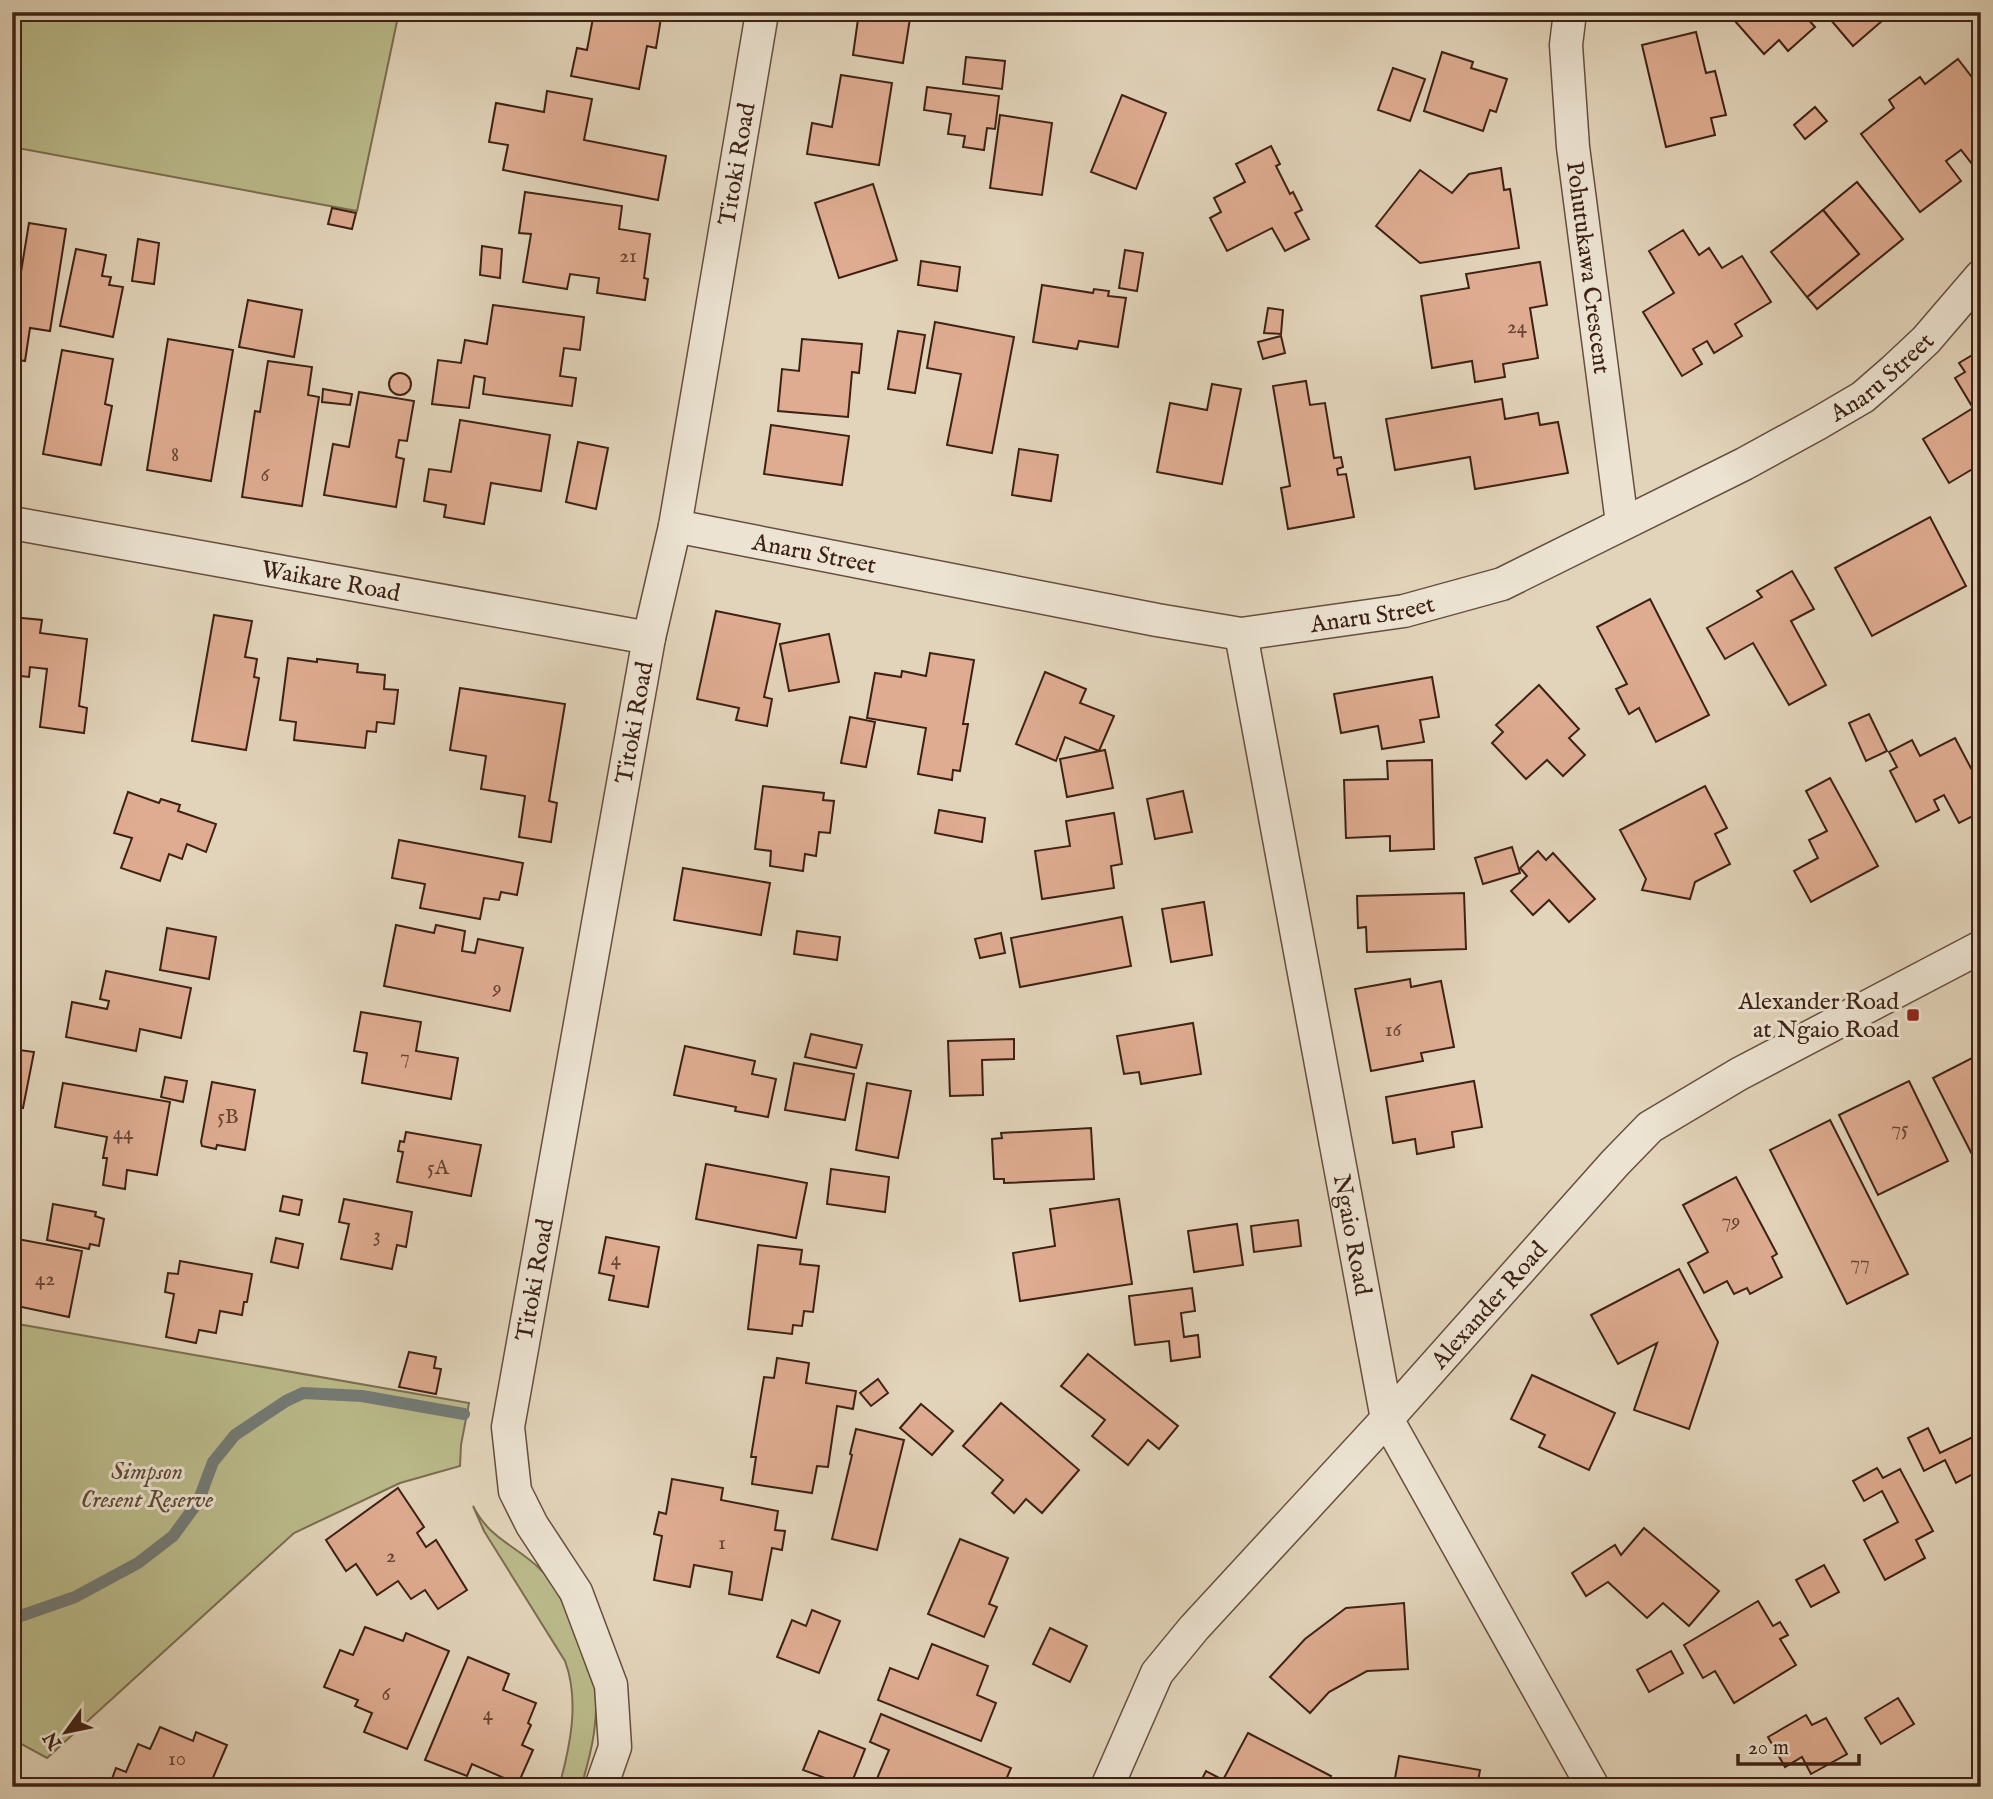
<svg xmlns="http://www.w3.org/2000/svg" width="1993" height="1799" font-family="'IM FELL English',serif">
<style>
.green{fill:#bbbb8b;stroke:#7c6e50;stroke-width:2}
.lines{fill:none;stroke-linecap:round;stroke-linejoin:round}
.stream{stroke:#737b76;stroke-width:12}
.building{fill:#dfac91;stroke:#3e2114;stroke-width:2}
.street-casing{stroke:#674e3e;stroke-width:35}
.street{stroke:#ece3d2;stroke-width:32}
.poi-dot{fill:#8f2418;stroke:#ece3d2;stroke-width:2.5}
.labels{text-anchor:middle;stroke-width:6;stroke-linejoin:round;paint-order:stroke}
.number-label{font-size:21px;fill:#643}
.street-label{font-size:24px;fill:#3e2114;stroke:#ece3d2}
.poi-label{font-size:24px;fill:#3e2114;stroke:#ece3d2;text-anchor:end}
.park-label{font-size:24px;font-style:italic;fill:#5d4832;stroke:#ece3d2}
</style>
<rect width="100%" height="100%" fill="#e2d4ba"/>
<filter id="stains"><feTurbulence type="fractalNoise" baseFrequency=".00286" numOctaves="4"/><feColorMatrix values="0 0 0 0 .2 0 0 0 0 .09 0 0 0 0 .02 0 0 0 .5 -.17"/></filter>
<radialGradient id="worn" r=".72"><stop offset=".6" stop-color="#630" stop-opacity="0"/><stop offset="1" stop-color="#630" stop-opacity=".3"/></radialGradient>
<g class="green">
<path d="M12 12H399L357 211 12 147Z"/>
<path d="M12 1323 469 1403 461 1445 460 1466 400 1483 294 1533 47 1758 12 1739Z"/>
<path d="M473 1506C489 1538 513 1544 538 1567 555 1582 565 1606 573 1626 580 1642 589 1659 593 1676 601 1713 592 1751 581 1787H559C570 1747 580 1701 565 1661L484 1531Z"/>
</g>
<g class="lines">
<path class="stream" d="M12 1619 75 1597 138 1563 173 1536 198 1502 213 1462 235 1435 286 1401 303 1393 362 1396 464 1414"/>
</g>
<g class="building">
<path d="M601 12H662L656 48 647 46 639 89 571 76 577 48 587 50 593 18 600 19Z"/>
<path d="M859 12H911L903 63 853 55Z"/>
<path d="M1142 12H1190L1188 20Z"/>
<path d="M1727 12H1811L1806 17 1815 27 1788 51 1779 40 1764 54Z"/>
<path d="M1824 12H1874L1882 21 1853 46Z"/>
<path d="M1696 32 1706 73 1715 71 1726 115 1711 118 1715 135 1666 147 1642 45Z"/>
<path d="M1442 52 1473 62 1471 68 1507 79 1496 112 1490 110 1483 131 1424 111Z"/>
<path d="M966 57 1005 61 1002 89 963 84Z"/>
<path d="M1958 59 1981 89V165L1976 169 1961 150 1946 161 1961 181 1920 212 1861 134 1894 108 1889 100 1920 77 1925 84Z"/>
<path d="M1393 68 1425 79 1410 121 1378 110Z"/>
<path d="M841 75 892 83 879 165 807 154 812 123 832 127Z"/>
<path d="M927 87 999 96 995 129 987 128 984 150 963 147 965 136 948 134 951 114 924 110Z"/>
<path d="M547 91 592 99 584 140 666 156 658 200 503 170 508 145 489 142 496 103 544 112Z"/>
<path d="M1122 95 1166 113 1136 189 1091 172Z"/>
<path d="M1815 107 1827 121 1805 139 1794 125Z"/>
<path d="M1000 115 1052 123 1042 195 990 188Z"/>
<path d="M1271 146 1280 164 1276 166 1290 194 1293 192 1302 210 1295 213 1309 239 1285 251 1272 228 1227 251 1210 218 1221 212 1214 198 1245 182 1236 164Z"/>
<path d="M1501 168 1504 190 1510 189 1519 248 1420 263 1376 226 1420 170 1452 193 1469 174Z"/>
<path d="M1857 182 1903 239 1817 309 1807 297 1859 254 1823 210Z"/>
<path d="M873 184 897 260 839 278 815 203Z"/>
<path d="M525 192 622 206 619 229 650 234 644 278 648 279 645 300 597 293 599 278 570 274 567 289 523 282 531 234 519 233Z"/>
<path d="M332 208 356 213 352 229 328 224Z"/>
<path d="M1823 210 1859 254 1807 297 1771 252Z"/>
<path d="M29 223 66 229 50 331 30 328 25 361 12 359V270L21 272Z"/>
<path d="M1683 230 1699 255 1709 248 1722 268 1742 256 1771 302 1735 324 1742 336 1714 353 1707 341 1693 349 1702 364 1682 376 1643 312 1674 293 1649 251Z"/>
<path d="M138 239 159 243 154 284 132 281Z"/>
<path d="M482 246 502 249 500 278 480 275Z"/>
<path d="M76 249 106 255 102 276 111 277 109 285 123 287 113 337 60 326Z"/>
<path d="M1125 250 1143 253 1137 291 1119 288Z"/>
<path d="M921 261 960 267 957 291 918 285Z"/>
<path d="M1540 262 1547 305 1530 308 1538 358 1503 364 1505 377 1475 382 1472 361 1432 368 1421 296 1469 288 1466 274Z"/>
<path d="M1042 285 1093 293 1094 289 1109 291 1108 296 1126 298 1118 347 1079 341 1077 349 1033 342Z"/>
<path d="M248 300 302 310 294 357 239 347Z"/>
<path d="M493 305 584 317 580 350 564 348 560 376 576 378 572 406 483 394 485 378 474 376 469 408 432 404 438 360 461 363 465 340 487 344Z"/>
<path d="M1268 308 1283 310 1281 334 1264 333Z"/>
<path d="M935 322 1014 337 992 453 947 445 961 374 927 368Z"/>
<path d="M898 331 925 335 915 393 888 389Z"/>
<path d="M1281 336 1285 353 1263 359 1258 342Z"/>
<path d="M168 339 233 350 211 481 147 470Z"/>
<path d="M802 339 862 344 859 373 852 372 848 417 778 411 782 369 799 371Z"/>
<path d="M62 350 113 359 105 404 112 406 101 465 43 454Z"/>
<path d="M1974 354 1981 364V464L1949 483 1923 439 1973 408 1955 378 1965 372 1959 363Z"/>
<path d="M268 361 312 367 308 395 319 397 302 506 242 497 255 411 260 412Z"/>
<circle cx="400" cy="384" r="11"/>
<path d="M1306 381 1310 405 1325 403 1334 458 1341 457 1343 467 1337 469 1338 475 1346 474 1354 517 1288 529 1281 488 1290 486 1273 386Z"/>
<path d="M1212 384 1241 389 1222 484 1157 472 1170 403 1207 410Z"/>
<path d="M323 389 352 394 350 405 322 402Z"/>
<path d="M359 392 414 401 407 441 399 440 396 457 404 459 396 507 324 495 333 444 349 447Z"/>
<path d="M1502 399 1505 419 1538 413 1540 425 1558 422 1568 473 1475 489 1470 457 1395 470 1386 419Z"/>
<path d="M460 420 550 435 541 491 491 483 484 524 444 517 446 505 424 501 429 469 451 472Z"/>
<path d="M771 425 849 436 842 485 764 474Z"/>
<path d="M578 442 608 448 596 509 566 502Z"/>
<path d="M1019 449 1058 455 1051 501 1012 495Z"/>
<path d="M1981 514V535L1973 522Z"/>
<path d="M1930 517 1966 586 1872 636 1835 568Z"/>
<path d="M1792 571 1814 609 1791 621 1826 685 1789 705 1753 643 1725 659 1707 628 1762 597 1757 591Z"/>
<path d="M1650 599 1709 715 1656 742 1639 708 1629 714 1616 689 1627 684 1597 627Z"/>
<path d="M716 611 780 624 764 697 772 699 767 726 736 720 739 708 697 699Z"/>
<path d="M214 615 252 621 245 657 257 659 254 677 259 678 246 750 192 741Z"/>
<path d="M12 617 42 620 40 633 87 639 79 706 87 708 84 733 40 727 47 669 30 667 29 677 12 675Z"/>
<path d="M829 634 839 682 789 691 780 644Z"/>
<path d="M930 653 974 660 963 724H968L960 771 953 770 952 780 918 774 926 728 867 718 875 673 901 677 902 671 926 676Z"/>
<path d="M288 658 317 662V659L358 664 357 672 385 675 384 689 398 690 394 724 377 722 376 732 367 731 365 748 294 740 296 722 280 720Z"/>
<path d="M1045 672 1086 689 1080 703 1114 716 1099 751 1065 737 1056 761 1016 744Z"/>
<path d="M1432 677 1439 717 1420 720 1424 742 1382 749 1378 726 1341 733 1334 694Z"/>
<path d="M1539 685 1579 729 1569 738 1585 755 1563 776 1547 760 1526 779 1492 743 1503 732 1496 725Z"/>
<path d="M460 688 565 704 549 801 557 803 551 842 519 837 525 796 481 789 486 756 450 750Z"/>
<path d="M1869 714 1887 751 1866 761 1849 723Z"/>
<path d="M850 717 875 722 866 767 841 763Z"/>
<path d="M1955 738 1973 772 1981 768V812L1959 823 1944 795 1934 800 1939 810 1916 822 1890 771 1897 767 1889 752 1912 740 1920 756Z"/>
<path d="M1105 750 1113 788 1067 797 1060 759Z"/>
<path d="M1432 760 1434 849 1390 851V836L1346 838 1344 780 1388 779 1387 761Z"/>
<path d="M1830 778 1878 866 1811 902 1794 871 1818 858 1809 840 1827 831 1806 791Z"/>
<path d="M763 786 824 793 823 800 834 801 830 833 819 832 816 856 805 854 803 871 770 866 771 851 755 849Z"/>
<path d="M1705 786 1727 828 1715 834 1730 864 1695 882 1690 899 1642 890 1646 879 1620 830Z"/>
<path d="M1183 791 1192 832 1155 839 1147 799Z"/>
<path d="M128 792 159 803 161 799 180 805 178 811 216 824 206 852 187 844 182 859 169 854 160 881 121 868 132 838 114 833Z"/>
<path d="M939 810 985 818 982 842 935 833Z"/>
<path d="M1114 813 1122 864 1111 866 1114 888 1042 899 1035 851 1070 846 1066 821Z"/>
<path d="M399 840 523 863 517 895 501 892 499 900 484 898 480 919 420 908 425 884 392 878Z"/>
<path d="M1512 847 1520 873 1483 884 1475 858Z"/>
<path d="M1538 851 1546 860 1553 853 1595 899 1569 922 1549 900 1533 915 1511 891 1527 876 1520 868Z"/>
<path d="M683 868 770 883 761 935 674 920Z"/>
<path d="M1464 893 1466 949 1367 952 1366 927 1358 928 1357 896Z"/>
<path d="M1204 902 1212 955 1171 962 1162 909Z"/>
<path d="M1122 917 1131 966 1020 987 1011 938Z"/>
<path d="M396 925 434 933 436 925 465 931 462 951 475 953 478 939 523 948 510 1011 384 986Z"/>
<path d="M167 928 216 937 209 979 160 970Z"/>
<path d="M797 931 840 937 837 960 794 954Z"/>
<path d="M1001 933 1005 953 980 958 975 939Z"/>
<path d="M106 971 191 988 181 1038 140 1029 136 1051 66 1037 72 1002 107 1009 109 1001 100 999Z"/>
<path d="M1410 979 1411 987 1441 981 1454 1047 1421 1053 1423 1061 1371 1071 1355 989Z"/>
<path d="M361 1012 421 1022 416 1051 458 1058 451 1099 362 1083 367 1053 354 1051Z"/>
<path d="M1193 1023 1201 1074 1141 1084 1139 1072 1124 1074 1117 1036Z"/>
<path d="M811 1034 862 1045 856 1068 805 1057Z"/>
<path d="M1014 1039V1059L982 1060 983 1095 950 1096 948 1041Z"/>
<path d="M685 1046 755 1061 752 1074 776 1079 768 1117 735 1111 736 1107 674 1095Z"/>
<path d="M12 1049 34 1052 23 1108 12 1106Z"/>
<path d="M1972 1058 1981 1076V1172L1933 1078Z"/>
<path d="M794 1063 854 1074 845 1120 785 1110Z"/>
<path d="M165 1077 187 1081 183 1102 161 1097Z"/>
<path d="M1474 1081 1482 1127 1452 1132 1454 1147 1417 1154 1415 1139 1393 1143 1386 1097Z"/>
<path d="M1909 1081 1948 1161 1878 1195 1839 1115Z"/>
<path d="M212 1082 255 1090 245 1150 217 1145 216 1149 202 1146 201 1142Z"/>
<path d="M63 1083 170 1102 157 1175 127 1170 125 1189 103 1185 107 1158H103L107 1137 55 1127Z"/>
<path d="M867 1083 911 1091 898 1158 856 1150Z"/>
<path d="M1830 1120 1908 1274 1847 1304 1770 1150Z"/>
<path d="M1091 1128 1094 1179 1004 1183V1179H994L992 1139 1002 1138 1001 1133Z"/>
<path d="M406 1132 481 1145 471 1196 397 1182 403 1152 398 1151 400 1141 404 1142Z"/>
<path d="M706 1164 807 1183 796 1238 696 1219Z"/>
<path d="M831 1169 889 1177 885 1212 827 1204Z"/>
<path d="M1736 1177 1777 1254 1772 1257 1782 1277 1750 1294 1747 1288 1734 1294 1727 1281 1704 1293 1688 1263 1708 1252 1683 1205Z"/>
<path d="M283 1196 302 1200 299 1215 280 1211Z"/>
<path d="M344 1199 412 1212 406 1247 397 1245 392 1269 341 1259 349 1224 339 1222Z"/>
<path d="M1119 1199 1132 1284 1020 1301 1013 1253 1055 1246 1050 1209Z"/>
<path d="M53 1204 96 1212 95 1216 104 1219 99 1246 90 1244 89 1249 47 1240Z"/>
<path d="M1298 1220 1301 1246 1254 1252 1251 1226Z"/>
<path d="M1237 1224 1243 1265 1194 1272 1188 1231Z"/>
<path d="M606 1237 659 1247 648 1307 609 1300 614 1276 599 1273Z"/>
<path d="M12 1238 82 1251 69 1317 12 1305Z"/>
<path d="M276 1238 303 1244 298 1268 271 1262Z"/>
<path d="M758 1245 802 1250 800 1264 819 1266 813 1312 804 1311 802 1326 793 1325 792 1334 748 1329Z"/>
<path d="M180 1261 252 1274 247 1302H244L242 1315 220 1311 216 1333 199 1330 196 1343 166 1337 174 1294 165 1292 168 1273 178 1274Z"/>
<path d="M1679 1269 1718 1342 1689 1429 1634 1410 1657 1343 1618 1364 1591 1315Z"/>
<path d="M1192 1288 1195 1311 1181 1313 1184 1337 1198 1335 1200 1357 1171 1361 1169 1341 1135 1345 1129 1296Z"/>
<path d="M409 1352 436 1357 434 1368 441 1369 436 1394 399 1387Z"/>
<path d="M1088 1354 1178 1426 1159 1449 1148 1440 1128 1465 1092 1436 1105 1420 1061 1386Z"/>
<path d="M777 1358 809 1363 806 1383 856 1391 853 1409 837 1406 828 1467 817 1466 812 1493 752 1484 756 1457H751L764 1377 774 1378Z"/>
<path d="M1532 1375 1615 1413 1589 1470 1539 1447 1545 1435 1511 1419Z"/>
<path d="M878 1379 888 1393 871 1406 860 1393Z"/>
<path d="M1001 1403 1079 1470 1042 1513 1026 1499 1014 1513 992 1493 1003 1480 963 1446Z"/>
<path d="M921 1404 953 1431 932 1455 900 1428Z"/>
<path d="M1928 1428 1940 1453 1981 1433V1470L1956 1483 1945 1460 1924 1471 1908 1438Z"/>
<path d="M856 1429 904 1440 877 1550 832 1539 852 1455 850 1454Z"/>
<path d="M1877 1468 1883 1478 1900 1469 1933 1531 1916 1540 1925 1558 1885 1580 1864 1540 1898 1522 1882 1491 1864 1501 1853 1481Z"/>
<path d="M672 1479 723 1488 721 1500 778 1511 775 1530 785 1531 782 1550 772 1548 762 1600 729 1594 732 1572 694 1565 690 1587 654 1580 662 1536 654 1534 659 1512 666 1514Z"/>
<path d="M398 1488 424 1527 417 1533 426 1547 436 1540 467 1590 438 1609 425 1590 411 1599 398 1581 377 1595 356 1564 346 1571 326 1540Z"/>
<path d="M1644 1528 1719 1591 1689 1626 1663 1603 1647 1618 1608 1582 1586 1596 1572 1573 1615 1545 1621 1555Z"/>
<path d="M960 1539 1008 1558 989 1604 997 1607 984 1637 928 1614Z"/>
<path d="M1824 1565 1839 1592 1811 1607 1796 1580Z"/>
<path d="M1758 1601 1773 1626 1780 1622 1788 1635 1780 1639 1796 1665 1734 1703 1715 1671 1703 1678 1684 1645Z"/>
<path d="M1404 1603 1408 1669 1367 1671 1329 1692 1310 1713 1270 1677 1305 1639 1346 1608Z"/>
<path d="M812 1610 840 1621 819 1673 777 1657 792 1620 806 1626Z"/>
<path d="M365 1627 403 1641 406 1633 449 1651 407 1749 364 1732 372 1713 355 1706 358 1700 324 1687 340 1650 353 1655Z"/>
<path d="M1050 1628 1087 1646 1070 1682 1033 1664Z"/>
<path d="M932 1644 988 1666 977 1695 996 1703 981 1741 878 1700 890 1668 918 1679Z"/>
<path d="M1671 1651 1683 1673 1649 1692 1637 1670Z"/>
<path d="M468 1657 509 1674 503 1690 536 1703 528 1723 531 1725 522 1745 533 1750 518 1784 472 1764 467 1776 425 1760Z"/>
<path d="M1898 1698 1914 1724 1881 1744 1865 1718Z"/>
<path d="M881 1714 1011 1768 1003 1787H890L876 1781 889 1750 870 1742Z"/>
<path d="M1806 1715 1812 1725 1826 1718 1847 1754 1811 1774 1802 1757 1785 1767 1768 1737Z"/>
<path d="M160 1727 193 1741 196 1732 227 1745 209 1787H109L116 1768 126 1772 138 1744 150 1749Z"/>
<path d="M819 1731 865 1749 850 1787 803 1770Z"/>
<path d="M1248 1733 1331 1776 1326 1787H1198L1206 1771 1223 1780Z"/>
<path d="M1399 1756 1480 1770 1477 1787H1372L1373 1780 1394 1784Z"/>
</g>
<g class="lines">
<defs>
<g id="street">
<path id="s1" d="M1570 12 1566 45 1573 147 1622 523"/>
<path id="s2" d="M12 523 649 638"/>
<path id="s3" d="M675 526 1157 620 1241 634 1404 611 1502 584 1744 464 1817 424 1863 397 1894 370 1926 340 1981 276"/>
<path id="s4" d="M1241 634 1387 1419 1593 1787"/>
<path id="s5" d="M601 1787 615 1747 611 1685 576 1592 532 1525 515 1491 508 1427 649 638 675 526 761 19"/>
<path id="s6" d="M1107 1787 1157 1673 1194 1628 1387 1419 1615 1163 1650 1127 1739 1074 1981 947"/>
</g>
</defs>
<use href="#street" class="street-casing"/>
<use href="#street" class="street"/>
</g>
<rect class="poi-dot" x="1906" y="1008" width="14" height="14" rx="3.5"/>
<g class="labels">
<g class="number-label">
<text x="628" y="262">21</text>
<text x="1517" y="333">24</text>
<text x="175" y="461">8</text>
<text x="265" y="481">6</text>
<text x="497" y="994">9</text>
<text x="1393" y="1036">16</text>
<text x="405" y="1063">7</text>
<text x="228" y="1123">5B</text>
<text x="1900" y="1135">75</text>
<text x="123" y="1139">44</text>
<text x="438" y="1174">5A</text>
<text x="1731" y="1227">79</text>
<text x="377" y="1241">3</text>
<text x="616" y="1265">4</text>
<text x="1860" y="1269">77</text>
<text x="45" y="1285">42</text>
<text x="722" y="1549">1</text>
<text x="391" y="1562">2</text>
<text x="386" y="1700">6</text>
<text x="488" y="1720">4</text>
<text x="177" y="1765">10</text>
</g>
<g class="street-label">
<text dy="8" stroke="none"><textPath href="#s5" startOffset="1670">Titoki Road</textPath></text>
<text dy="8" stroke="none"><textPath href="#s1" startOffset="257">Pohutukawa Crescent</textPath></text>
<text dy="8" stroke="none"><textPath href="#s3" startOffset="1276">Anaru Street</textPath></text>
<text dy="8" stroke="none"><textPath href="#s3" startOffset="142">Anaru Street</textPath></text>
<text dy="8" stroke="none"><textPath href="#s2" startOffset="324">Waikare Road</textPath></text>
<text dy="8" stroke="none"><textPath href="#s3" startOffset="709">Anaru Street</textPath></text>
<text dy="8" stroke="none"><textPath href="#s5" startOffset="1102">Titoki Road</textPath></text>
<text dy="8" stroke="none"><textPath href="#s4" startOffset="611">Ngaio Road</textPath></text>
<text dy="8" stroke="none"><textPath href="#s5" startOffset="536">Titoki Road</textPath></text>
<text dy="8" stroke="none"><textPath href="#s6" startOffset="620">Alexander Road</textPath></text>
</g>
<g class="poi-label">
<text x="1899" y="1009">Alexander Road<tspan x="1899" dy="28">at Ngaio Road</tspan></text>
</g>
<g class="park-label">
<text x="147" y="1479">Simpson<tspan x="147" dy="28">Cresent Reserve</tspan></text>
</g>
</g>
<rect width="1993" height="1799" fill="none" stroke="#e2d4ba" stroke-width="42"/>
<rect x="14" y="14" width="1965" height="1771" fill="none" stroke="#3e2114" stroke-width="3.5"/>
<rect x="21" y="21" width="1951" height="1757" fill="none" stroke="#3e2114" stroke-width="2"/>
<g transform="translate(66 1732) rotate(237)" stroke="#ece3d2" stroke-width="5" paint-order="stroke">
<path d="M0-5L12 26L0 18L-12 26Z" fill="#3e2114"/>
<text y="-10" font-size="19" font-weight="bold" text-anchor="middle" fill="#3e2114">N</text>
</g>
<path d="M1738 1754v10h121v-10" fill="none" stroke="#3e2114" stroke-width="3.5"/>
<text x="1748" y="1754" font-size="21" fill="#3e2114" stroke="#ece3d2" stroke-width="5" paint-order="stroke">20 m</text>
<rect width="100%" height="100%" filter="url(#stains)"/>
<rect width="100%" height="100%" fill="url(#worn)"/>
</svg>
